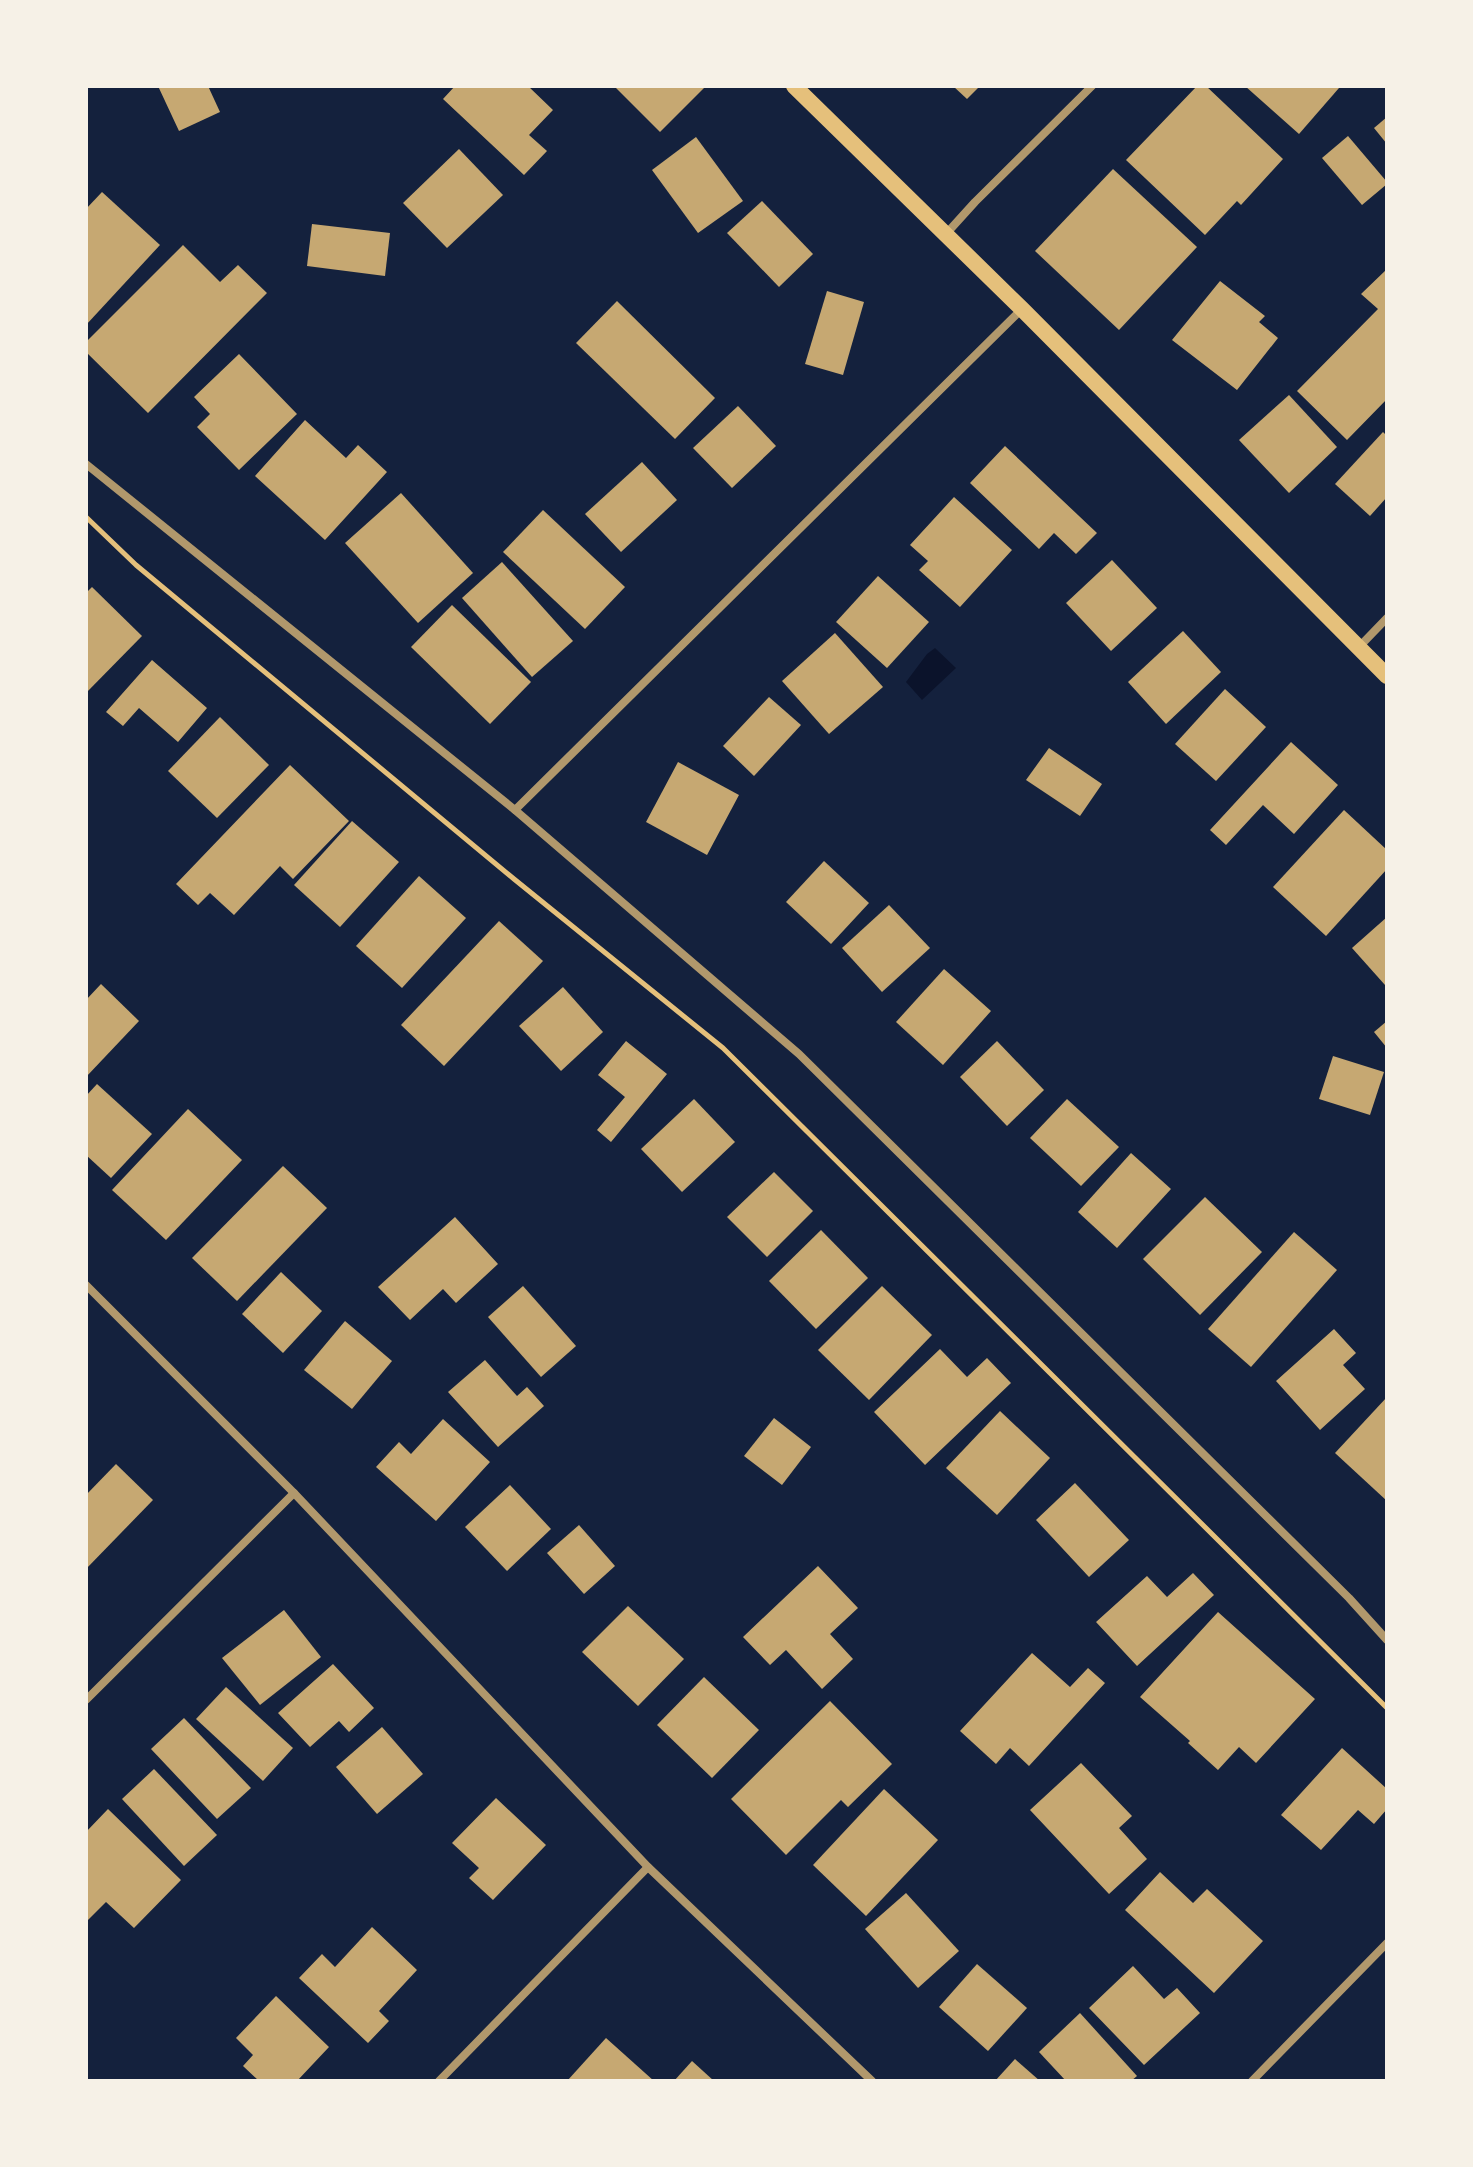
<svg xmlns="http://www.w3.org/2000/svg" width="1473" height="2167" font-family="Barlow,sans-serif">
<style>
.water{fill:#0b132b}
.building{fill:#c6a872}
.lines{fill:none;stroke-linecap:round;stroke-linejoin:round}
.path{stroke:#e5c07b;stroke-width:5}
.minor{stroke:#b1986c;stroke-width:8}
.secondary{stroke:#e5c07b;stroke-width:16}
</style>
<rect width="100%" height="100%" fill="#14213d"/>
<path class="water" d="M935 648 956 668 922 700 906 682 927 654Z"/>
<g class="building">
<path d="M158 86H208L220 112 179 131Z"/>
<path d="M455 86H528L553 110 529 135 547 151 524 175 443 99Z"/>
<path d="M614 86H702L704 88 660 132Z"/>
<path d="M953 86H980L967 99Z"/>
<path d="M1197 86H1206L1283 159 1241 205 1237 201 1205 235 1126 160Z"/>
<path d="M1245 86H1337L1339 88 1299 134Z"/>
<path d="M1387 117V144L1374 128Z"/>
<path d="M1348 136 1387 182V184L1362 205 1322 158Z"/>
<path d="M696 137 743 201 698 233 652 170Z"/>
<path d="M459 149 503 195 447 248 403 203Z"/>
<path d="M1113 169 1197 247 1119 330 1035 251Z"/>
<path d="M102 192 160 245 86 325V209Z"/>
<path d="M762 201 813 254 779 287 727 233Z"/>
<path d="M312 224 390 233 385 276 307 266Z"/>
<path d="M183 245 220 282 238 265 267 293 148 413 86 352V342Z"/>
<path d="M1387 269V399L1347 440 1297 391 1378 309 1361 294Z"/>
<path d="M1220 281 1265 316 1259 322 1278 338 1237 390 1172 340Z"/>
<path d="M827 291 864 302 843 375 805 364Z"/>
<path d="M617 301 715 398 675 439 576 343Z"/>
<path d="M239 354 297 414 239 470 197 427 210 414 194 397Z"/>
<path d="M1289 395 1337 447 1289 493 1239 440Z"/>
<path d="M738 406 776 446 732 488 693 448Z"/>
<path d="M305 420 346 458 358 445 387 472 325 540 255 476Z"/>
<path d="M1383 432 1387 436V497L1370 516 1335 484Z"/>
<path d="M1005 446 1097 533 1076 554 1054 533 1039 549 970 483Z"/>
<path d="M642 462 677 500 621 552 585 514Z"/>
<path d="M401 493 473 573 418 623 345 543Z"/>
<path d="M954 497 1012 550 960 607 919 570 928 561 910 545Z"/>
<path d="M543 510 625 587 585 629 503 552Z"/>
<path d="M1112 560 1157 608 1111 651 1066 603Z"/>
<path d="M502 562 573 641 532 677 462 598Z"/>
<path d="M878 576 929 622 887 668 836 622Z"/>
<path d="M92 587 142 636 86 693V593Z"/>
<path d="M452 605 531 682 490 724 411 647Z"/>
<path d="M1183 631 1221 672 1166 724 1128 682Z"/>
<path d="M835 633 883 687 829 734 782 681Z"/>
<path d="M152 660 207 708 178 742 139 708 123 726 106 712Z"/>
<path d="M1225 689 1266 727 1216 781 1175 744Z"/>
<path d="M769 697 801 725 754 776 723 746Z"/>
<path d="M220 717 269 765 217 818 168 771Z"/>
<path d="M1291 742 1338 785 1294 834 1263 805 1226 845 1210 830Z"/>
<path d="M1049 748 1102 784 1080 816 1026 780Z"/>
<path d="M678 762 739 795 707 855 646 822Z"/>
<path d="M290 765 349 821 293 879 280 866 234 915 210 893 198 905 176 884Z"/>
<path d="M1344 810 1387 850V869L1326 936 1273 887Z"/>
<path d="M352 821 399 862 340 927 294 885Z"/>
<path d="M824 861 869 903 831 944 786 902Z"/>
<path d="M419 876 466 918 402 988 356 946Z"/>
<path d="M889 905 930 948 882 992 842 948Z"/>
<path d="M1387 917V983L1385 985 1352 948Z"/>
<path d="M499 921 543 961 444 1066 401 1025Z"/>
<path d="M944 969 991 1011 943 1065 896 1022Z"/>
<path d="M101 984 139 1021 86 1077V1000Z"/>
<path d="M563 987 603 1032 561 1071 519 1026Z"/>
<path d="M1387 1021V1048L1374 1032Z"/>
<path d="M626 1041 667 1074 611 1142 597 1130 625 1097 598 1075Z"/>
<path d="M997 1041 1044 1090 1007 1126 960 1077Z"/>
<path d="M1333 1056 1384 1072 1370 1115 1319 1099Z"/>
<path d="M97 1084 152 1134 111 1178 86 1155V1096Z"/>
<path d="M694 1099 735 1142 682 1192 641 1149Z"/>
<path d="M1067 1099 1119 1147 1081 1186 1030 1138Z"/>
<path d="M188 1109 242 1160 166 1240 112 1190Z"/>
<path d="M1131 1153 1171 1189 1117 1248 1078 1212Z"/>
<path d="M283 1166 327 1208 237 1301 192 1258Z"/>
<path d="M774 1172 813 1211 767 1257 727 1217Z"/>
<path d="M1205 1197 1262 1252 1200 1315 1143 1259Z"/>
<path d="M455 1217 498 1264 456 1303 443 1289 410 1320 378 1287Z"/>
<path d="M821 1230 868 1278 816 1329 769 1281Z"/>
<path d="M1294 1232 1337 1270 1251 1367 1208 1329Z"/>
<path d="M281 1272 322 1311 283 1353 242 1314Z"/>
<path d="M523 1286 576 1346 541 1377 488 1317Z"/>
<path d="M882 1286 932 1335 869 1400 818 1350Z"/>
<path d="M345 1321 392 1361 352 1409 304 1370Z"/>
<path d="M1334 1329 1356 1353 1343 1365 1365 1389 1320 1430 1276 1381Z"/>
<path d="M940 1349 967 1377 987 1358 1011 1383 925 1465 874 1412Z"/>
<path d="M485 1360 517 1396 527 1387 544 1406 498 1447 448 1392Z"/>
<path d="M1387 1397V1501L1335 1453Z"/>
<path d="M1000 1411 1050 1458 997 1515 946 1468Z"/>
<path d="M774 1418 811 1447 782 1485 744 1456Z"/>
<path d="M443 1419 490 1462 436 1521 376 1467 399 1442 411 1454Z"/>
<path d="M116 1464 153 1500 86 1569V1495Z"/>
<path d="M1075 1483 1129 1540 1089 1577 1036 1520Z"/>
<path d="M510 1485 551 1529 507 1571 465 1527Z"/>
<path d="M579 1525 615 1566 584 1594 547 1553Z"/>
<path d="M818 1566 858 1608 830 1634 853 1659 822 1689 786 1650 770 1665 743 1637Z"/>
<path d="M1193 1573 1214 1595 1137 1666 1096 1622 1147 1576 1167 1597Z"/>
<path d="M628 1606 684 1659 638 1706 582 1652Z"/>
<path d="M284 1610 321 1657 260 1705 222 1658Z"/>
<path d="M1218 1612 1315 1699 1256 1763 1239 1747 1218 1770 1188 1743 1190 1741 1140 1697Z"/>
<path d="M1032 1653 1070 1687 1088 1668 1105 1683 1029 1766 1010 1748 996 1764 960 1731Z"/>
<path d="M333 1664 374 1708 349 1732 339 1721 310 1747 278 1713Z"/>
<path d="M704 1677 759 1730 712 1778 657 1725Z"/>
<path d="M226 1687 293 1748 263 1781 196 1719Z"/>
<path d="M830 1701 892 1764 848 1807 841 1800 786 1855 731 1799Z"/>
<path d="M184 1718 251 1788 217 1819 151 1749Z"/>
<path d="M382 1727 423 1774 377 1814 336 1767Z"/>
<path d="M1342 1748 1387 1789V1809L1374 1824 1358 1810 1321 1850 1281 1815Z"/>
<path d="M1081 1763 1132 1816 1119 1828 1147 1859 1109 1894 1030 1810Z"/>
<path d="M154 1769 217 1835 184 1866 122 1799Z"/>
<path d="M884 1789 938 1840 866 1916 813 1865Z"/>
<path d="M496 1798 546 1845 493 1900 469 1878 479 1868 452 1843Z"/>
<path d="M108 1809 181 1880 134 1928 106 1902 86 1922V1832Z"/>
<path d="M1160 1872 1193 1903 1207 1889 1263 1941 1214 1993 1125 1910Z"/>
<path d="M906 1893 959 1951 918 1988 865 1929Z"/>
<path d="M372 1927 417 1970 379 2011 389 2021 368 2043 299 1978 322 1954 335 1967Z"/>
<path d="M977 1964 1027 2008 988 2051 939 2007Z"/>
<path d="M1133 1966 1164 1999 1177 1988 1200 2013 1144 2065 1089 2008Z"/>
<path d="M276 1996 329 2047 297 2081H259L243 2066 253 2055 236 2038Z"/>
<path d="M1080 2013 1137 2076 1131 2081H1066L1039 2052Z"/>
<path d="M606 2038 654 2081H567Z"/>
<path d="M1015 2059 1040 2081H995Z"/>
<path d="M692 2061 714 2081H674Z"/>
</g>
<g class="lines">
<path class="path" d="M86 517 136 565 514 879 723 1048 1387 1708"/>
<g class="minor">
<path d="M946 234 975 202 1092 86"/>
<path d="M86 464 515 810 799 1054 1349 1598 1387 1640"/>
<path d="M1359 647 1387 618"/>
<path d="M515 810 1022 309"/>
<path d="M86 1285 294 1493 648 1867 872 2081"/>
<path d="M86 1700 294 1493"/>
<path d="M439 2081 648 1867"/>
<path d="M1252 2081 1387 1943"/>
</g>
<path class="secondary" d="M794 86 1022 309 1387 676"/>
</g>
<rect width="1473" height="2167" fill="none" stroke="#f6f1e7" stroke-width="176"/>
</svg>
